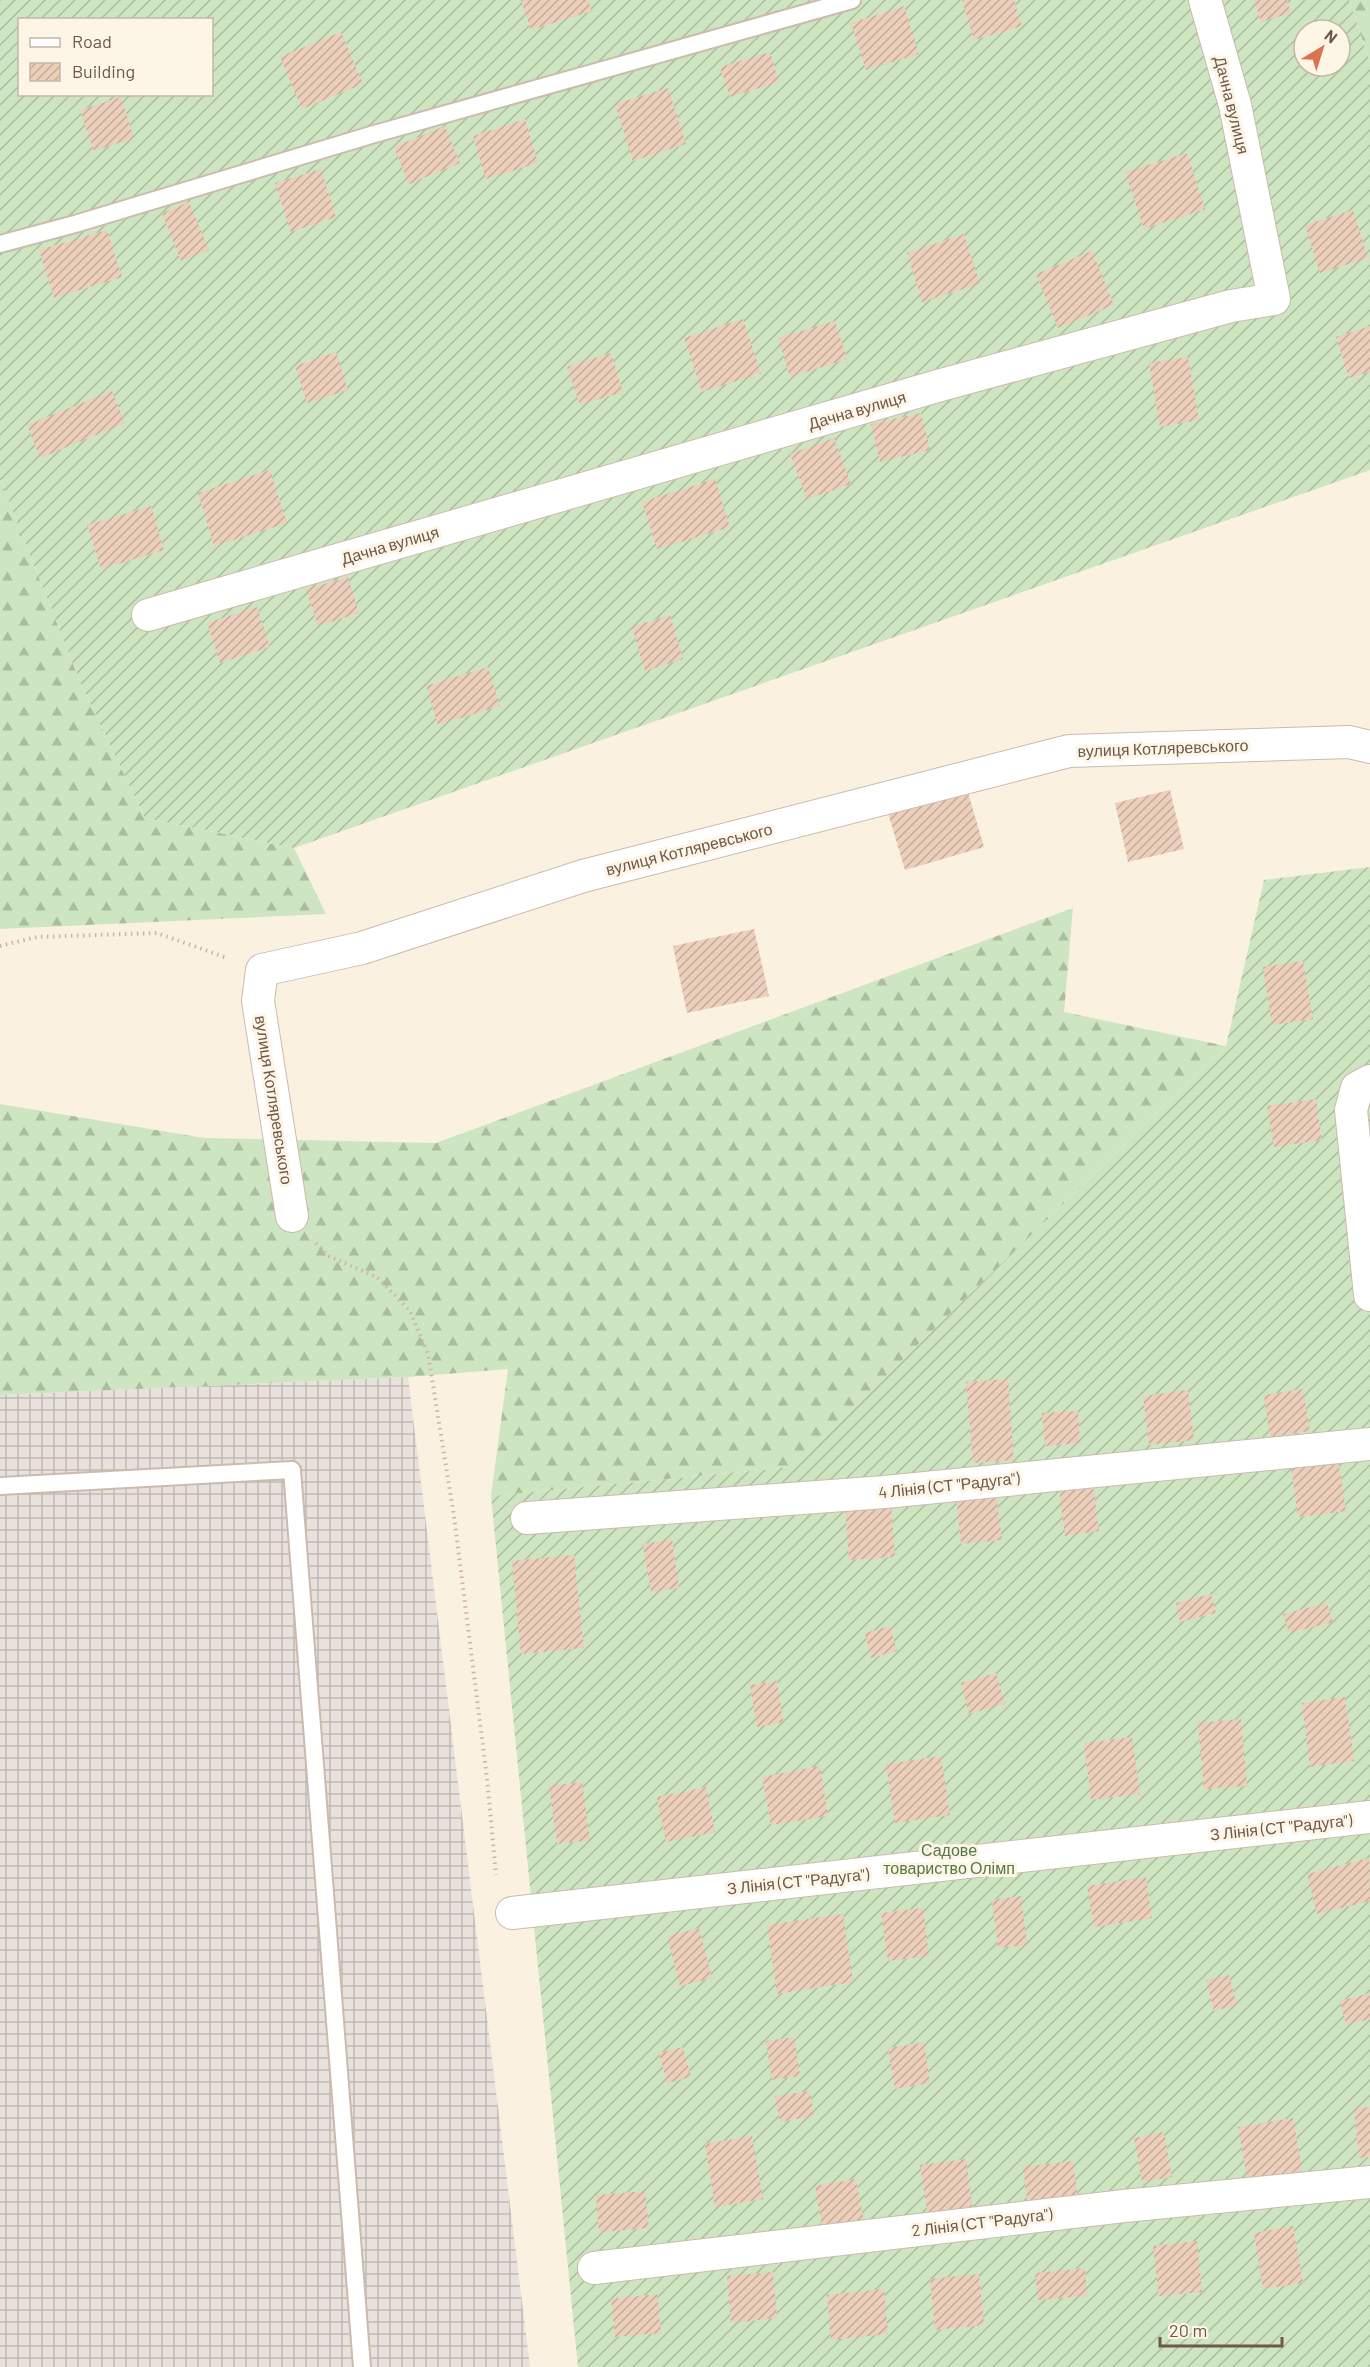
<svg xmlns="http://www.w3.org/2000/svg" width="1370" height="2367" font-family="Barlow,sans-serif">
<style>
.industrial{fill:url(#industrial-grid)}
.forest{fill:url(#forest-firs)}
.garden{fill:url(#garden-furrows);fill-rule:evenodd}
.building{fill:url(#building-hatch)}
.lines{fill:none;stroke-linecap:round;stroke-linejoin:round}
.service-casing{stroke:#cbbbac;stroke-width:20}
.minor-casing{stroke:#cbbbac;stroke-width:34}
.path{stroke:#d1b49f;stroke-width:4;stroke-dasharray:1.5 4.5;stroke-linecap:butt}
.service{stroke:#fff;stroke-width:16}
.minor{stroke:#fff;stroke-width:32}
.labels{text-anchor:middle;stroke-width:6;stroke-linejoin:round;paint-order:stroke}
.street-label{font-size:16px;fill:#6e584a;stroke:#fdf5e6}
.park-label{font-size:16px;fill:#547946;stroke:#fdf5e6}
</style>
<defs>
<pattern id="industrial-grid" width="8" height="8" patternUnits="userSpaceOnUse" patternTransform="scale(1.5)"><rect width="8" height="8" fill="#e9e2dc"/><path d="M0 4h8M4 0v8" fill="none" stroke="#c1bab4"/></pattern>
<pattern id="forest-firs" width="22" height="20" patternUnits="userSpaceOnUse" patternTransform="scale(1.5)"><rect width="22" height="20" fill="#cee5c1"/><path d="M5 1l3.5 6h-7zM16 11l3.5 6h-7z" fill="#abbc9f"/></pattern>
<pattern id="garden-furrows" width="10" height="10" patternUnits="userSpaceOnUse" patternTransform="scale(1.5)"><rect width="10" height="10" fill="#cee5c1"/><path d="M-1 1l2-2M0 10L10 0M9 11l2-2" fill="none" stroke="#abbc9f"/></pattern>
<pattern id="building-hatch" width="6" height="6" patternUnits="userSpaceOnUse" patternTransform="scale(1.5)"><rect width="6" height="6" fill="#edd0bb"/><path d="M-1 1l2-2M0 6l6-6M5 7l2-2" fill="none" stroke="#c4ac9a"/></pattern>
</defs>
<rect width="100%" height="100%" fill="#faf1e1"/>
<path class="industrial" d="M408 1377 530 2367H0V1395Z"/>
<g class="forest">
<path d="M1349 0H1370V62Z"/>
<path d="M0 479 81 684 145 818 294 848 326 914 0 929Z"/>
<path d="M1073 908 1064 1012 1226 1046 792 1467 491 1496 508 1369 408 1377 0 1395V1104L204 1138 436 1143Z"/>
</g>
<g class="garden">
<path d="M0 0H1349L1370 62V470L294 848 145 818 81 684 0 479ZM20 20H212V94H20ZM1304 30H1340V66H1304Z"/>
<path d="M1370 867V2367H578L491 1496 792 1467 1226 1046 1264 880Z"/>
</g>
<g class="building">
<path d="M521 0H588L592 11 531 30Z"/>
<path d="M962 0H1014L1022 26 974 40Z"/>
<path d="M1254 0H1287L1291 13 1261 22Z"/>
<path d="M904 6 919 54 866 70 851 23Z"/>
<path d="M341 32 363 84 302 109 280 57Z"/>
<path d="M770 52 779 82 730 97 720 67Z"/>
<path d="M668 88 686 144 633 161 615 104Z"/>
<path d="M121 97 134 138 94 151 80 110Z"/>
<path d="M525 119 538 163 486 179 473 136Z"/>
<path d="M445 126 460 163 409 184 394 147Z"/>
<path d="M1187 153 1205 209 1144 229 1125 172Z"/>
<path d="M321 169 336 217 291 232 275 183Z"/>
<path d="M189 202 209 250 181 261 162 213Z"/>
<path d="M1353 210 1368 258 1320 273 1305 225Z"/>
<path d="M107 230 122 277 54 298 39 250Z"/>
<path d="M964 234 980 284 922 302 907 253Z"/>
<path d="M1092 251 1114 305 1058 328 1036 274Z"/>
<path d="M743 319 761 373 702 392 684 338Z"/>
<path d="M835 321 847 359 790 377 778 338Z"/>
<path d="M1370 326V372L1349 378 1336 337Z"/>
<path d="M336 352 348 390 307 403 295 366Z"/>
<path d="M611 353 623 392 580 405 567 367Z"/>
<path d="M1188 357 1199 420 1160 427 1149 363Z"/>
<path d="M112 391 125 423 40 458 27 425Z"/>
<path d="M921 413 930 450 880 462 871 424Z"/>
<path d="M834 438 851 484 807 499 790 454Z"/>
<path d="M270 470 287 523 214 546 198 493Z"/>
<path d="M715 479 730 527 657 549 642 502Z"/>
<path d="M151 506 164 550 101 569 87 525Z"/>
<path d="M348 577 359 613 318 626 306 589Z"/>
<path d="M257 607 270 647 220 663 207 623Z"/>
<path d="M670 615 683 659 645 671 632 627Z"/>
<path d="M488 667 500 706 438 725 426 686Z"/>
<path d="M967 789 984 847 905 870 888 813Z"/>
<path d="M1170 790 1184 849 1128 862 1115 803Z"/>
<path d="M754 929 769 996 687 1013 673 946Z"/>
<path d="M1303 961 1313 1019 1272 1025 1263 967Z"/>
<path d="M1316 1099 1322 1140 1274 1147 1267 1106Z"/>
<path d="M1008 1379 1014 1460 973 1463 966 1382Z"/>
<path d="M1303 1389 1310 1431 1270 1437 1264 1395Z"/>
<path d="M1188 1390 1194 1440 1149 1445 1143 1396Z"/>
<path d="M1078 1411 1080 1443 1045 1446 1042 1413Z"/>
<path d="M1338 1459 1346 1511 1298 1517 1291 1466Z"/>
<path d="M1093 1485 1099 1531 1065 1536 1059 1489Z"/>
<path d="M996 1493 1002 1540 961 1544 956 1497Z"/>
<path d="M891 1503 895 1557 849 1560 845 1506Z"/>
<path d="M672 1539 679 1588 651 1592 643 1544Z"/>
<path d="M574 1555 584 1648 521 1654 512 1561Z"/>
<path d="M1211 1594 1216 1613 1180 1622 1176 1603Z"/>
<path d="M1327 1603 1333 1622 1289 1633 1283 1614Z"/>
<path d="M890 1626 897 1651 871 1658 865 1633Z"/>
<path d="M996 1673 1005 1704 969 1714 961 1683Z"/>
<path d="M777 1681 783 1722 757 1727 750 1685Z"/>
<path d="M1345 1697 1354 1761 1310 1767 1302 1703Z"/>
<path d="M1241 1719 1247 1786 1204 1789 1198 1723Z"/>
<path d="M1132 1737 1140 1794 1091 1800 1084 1743Z"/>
<path d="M941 1756 950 1815 895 1823 886 1764Z"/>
<path d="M820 1766 828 1816 771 1825 762 1777Z"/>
<path d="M582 1782 590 1840 557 1844 549 1786Z"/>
<path d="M706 1787 715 1832 666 1842 657 1797Z"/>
<path d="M1369 1858 1370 1901 1317 1914 1307 1874Z"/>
<path d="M1146 1877 1152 1918 1094 1927 1087 1886Z"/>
<path d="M1021 1896 1027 1945 998 1948 992 1900Z"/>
<path d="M923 1908 929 1956 888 1961 881 1913Z"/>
<path d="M843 1914 853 1982 777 1994 767 1925Z"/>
<path d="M699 1928 712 1978 680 1986 667 1936Z"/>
<path d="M1229 1975 1237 2005 1214 2011 1206 1980Z"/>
<path d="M1370 1993V2019L1346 2025 1340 2001Z"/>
<path d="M794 2037 800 2076 772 2080 766 2041Z"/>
<path d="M924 2042 930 2083 895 2089 888 2048Z"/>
<path d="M683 2047 691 2077 667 2083 659 2053Z"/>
<path d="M810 2091 814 2116 780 2122 775 2096Z"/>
<path d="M1370 2107V2157L1359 2158 1354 2109Z"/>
<path d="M1293 2118 1303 2174 1248 2183 1238 2127Z"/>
<path d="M1164 2132 1172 2177 1142 2182 1134 2138Z"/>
<path d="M752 2136 763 2199 715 2207 705 2144Z"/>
<path d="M966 2159 973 2211 928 2217 920 2165Z"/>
<path d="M1073 2161 1078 2202 1028 2208 1023 2167Z"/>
<path d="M856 2179 865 2226 823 2233 815 2186Z"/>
<path d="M645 2191 649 2228 599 2232 596 2195Z"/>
<path d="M1293 2226 1303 2283 1263 2289 1254 2233Z"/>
<path d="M1197 2241 1202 2292 1159 2296 1153 2246Z"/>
<path d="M1085 2268 1087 2296 1038 2300 1035 2273Z"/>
<path d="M773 2272 777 2318 731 2323 727 2276Z"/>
<path d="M979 2274 984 2325 935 2330 930 2279Z"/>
<path d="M884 2289 888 2334 831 2340 827 2295Z"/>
<path d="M657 2294 661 2333 615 2337 611 2299Z"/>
</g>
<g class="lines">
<defs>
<g id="service">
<path d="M0 244 75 224 371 135 852 0"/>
<path d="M0 1486 292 1470 362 2367"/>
</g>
<g id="minor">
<path d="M148 615 941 385 1231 306 1274 299 1235 105 1205 0"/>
<path d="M1370 1081 1357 1088 1351 1110 1370 1295"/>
<path d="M292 1216 258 1001 262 970 362 948 583 876 1069 751 1349 742 1370 747"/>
<path d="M527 1518 885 1492 1370 1444"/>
<path d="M512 1913 1370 1817"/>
<path d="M594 2268 1124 2206 1370 2182"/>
</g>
</defs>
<use href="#service" class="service-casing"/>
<use href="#minor" class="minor-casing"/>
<g class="path">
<path d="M0 946 37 937 157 933 227 958"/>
<path d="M316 1243 328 1256 377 1277 410 1311 428 1354 454 1516 487 1778 496 1875"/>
</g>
<use href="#service" class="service"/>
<use href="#minor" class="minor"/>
</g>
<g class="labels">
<g class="street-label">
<text transform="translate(1232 105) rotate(76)" y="6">Дачна вулиця</text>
<text transform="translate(857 410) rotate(-16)" y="6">Дачна вулиця</text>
<text transform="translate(390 545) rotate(-16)" y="6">Дачна вулиця</text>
<text transform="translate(1163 748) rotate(-2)" y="6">вулиця Котляревського</text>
<text transform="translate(689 849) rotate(-14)" y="6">вулиця Котляревського</text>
<text transform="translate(274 1100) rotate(81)" y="6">вулиця Котляревського</text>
<text transform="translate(949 1485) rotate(-6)" y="6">4 Лінія (СТ "Радуга")</text>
<text transform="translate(1281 1827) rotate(-6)" y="6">З Лінія (СТ "Радуга")</text>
<text transform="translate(798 1881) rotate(-6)" y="6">З Лінія (СТ "Радуга")</text>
<text transform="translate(982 2222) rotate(-7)" y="6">2 Лінія (СТ "Радуга")</text>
</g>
<g class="park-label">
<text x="949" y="1856">Садове<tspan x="949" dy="18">товариство Олімп</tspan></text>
</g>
</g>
<rect x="18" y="18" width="195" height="78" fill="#fdf5e6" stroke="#c4b6a8" stroke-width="1.5"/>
<rect x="30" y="38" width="30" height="9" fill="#ffffff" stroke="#c4b6a8" stroke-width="1.5"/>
<text x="72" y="48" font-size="18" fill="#6e584a">Road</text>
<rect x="30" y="63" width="30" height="18" fill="url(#building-hatch)" stroke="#c4b6a8" stroke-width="1.5"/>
<text x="72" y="78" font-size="18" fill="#6e584a">Building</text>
<g transform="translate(1322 48) rotate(38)"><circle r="28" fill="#fdf5e6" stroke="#c4b6a8" stroke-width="1.5"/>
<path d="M0-4.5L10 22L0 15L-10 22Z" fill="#da734f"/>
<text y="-9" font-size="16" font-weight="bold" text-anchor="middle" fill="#6e584a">N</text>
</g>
<path d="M1160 2337v9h122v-9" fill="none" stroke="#6e584a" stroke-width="3"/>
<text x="1169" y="2337" font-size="18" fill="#6e584a" stroke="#fdf5e6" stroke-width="4.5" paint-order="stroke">20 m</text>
</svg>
